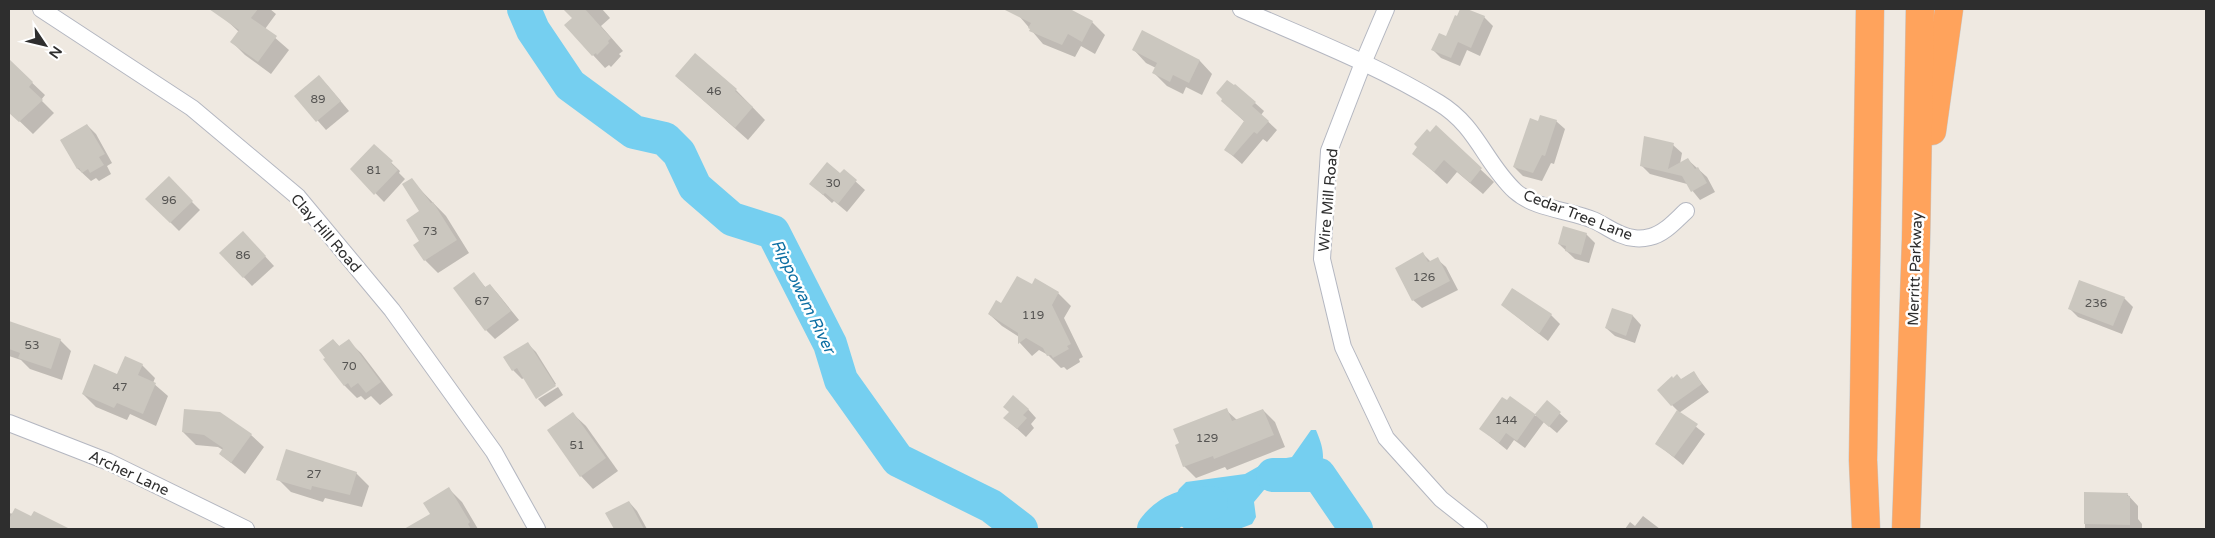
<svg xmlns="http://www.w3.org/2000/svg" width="2215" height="538" font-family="'Varela Round',sans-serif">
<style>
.water{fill:#75cff0}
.shadow{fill:#0003}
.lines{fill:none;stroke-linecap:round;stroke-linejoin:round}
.river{stroke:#75cff0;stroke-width:34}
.building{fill:#cbc7bf}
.minor-casing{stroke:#b4b7c1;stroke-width:18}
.motorway-casing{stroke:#c9c9c9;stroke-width:29}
.minor{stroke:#fff;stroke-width:16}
.motorway{stroke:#ffa35c;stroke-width:28}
.labels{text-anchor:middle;stroke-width:5;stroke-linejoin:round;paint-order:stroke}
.number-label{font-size:12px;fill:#555452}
.street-label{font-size:15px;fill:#2e2e2e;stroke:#fff}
.water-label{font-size:16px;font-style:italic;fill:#0d6fa3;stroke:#fff}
</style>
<rect width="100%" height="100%" fill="#efe9e1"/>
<path class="water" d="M1311 430H1316C1327 456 1324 463 1314 489L1286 484 1264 490 1254 502 1256 517 1252 524 1239 529H1185L1167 515 1179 489 1186 482 1245 474 1268 461 1292 457Z"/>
<g class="shadow">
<path d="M230 9H270L276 14 265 29 289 50 271 74 245 55 232 42 239 32 223 17Z"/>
<path d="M565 9H602L610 18 601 26 623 51 619 54 621 56 611 67 609 65 605 68 593 55 573 18Z"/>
<path d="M1024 9H1069L1092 22 1105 35 1095 54 1081 46 1075 57 1043 44 1020 17Z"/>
<path d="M1461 9 1484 17 1493 26 1480 56 1467 50 1460 66 1441 58 1433 50 1447 38Z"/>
<path d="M1143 32 1200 61 1212 74 1202 95 1186 87 1183 94 1167 86 1154 73 1156 68 1146 63 1134 50Z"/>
<path d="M9 61 45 95 41 100 54 113 33 134 9 111 11 105 9 103Z"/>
<path d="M676 76 736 90 765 120 748 140Z"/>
<path d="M327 85 349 111 326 130 296 96Z"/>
<path d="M1255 103 1264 111 1261 115 1277 130 1267 142 1263 139 1242 164 1226 150 1245 122 1231 109Z"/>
<path d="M1556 121 1565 129 1554 164 1551 163 1542 181 1523 176 1514 167 1539 122Z"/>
<path d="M87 125 96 134 112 163 107 166 111 174 99 181 96 178 91 181 78 169 61 140Z"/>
<path d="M1673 145 1682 153 1680 164 1687 159 1707 177 1715 192 1700 200 1687 184 1650 174 1641 165Z"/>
<path d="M374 146 400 171 399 173 405 179 384 202 352 169Z"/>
<path d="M1414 154 1465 155 1494 182 1483 194 1457 172 1447 184Z"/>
<path d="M844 171 865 190 847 212 834 201 832 203 811 184 841 175Z"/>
<path d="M168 178 200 210 179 231 147 199Z"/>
<path d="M411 180 446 216 469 253 438 273 425 260 421 241V212Z"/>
<path d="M1586 234 1595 243 1589 263 1575 259 1559 244Z"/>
<path d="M251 241 274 266 252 286 221 253Z"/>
<path d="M1423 254 1431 262 1437 259 1446 267 1458 290 1422 308 1413 300Z"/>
<path d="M474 274 486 288 490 285 498 294 519 320 495 339 486 330Z"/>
<path d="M1035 280 1058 293 1071 306 1064 318 1083 357 1079 359 1080 362 1067 370 1064 367 1061 368 1048 355 1039 350 1032 356 1020 343 1019 337 1002 326 989 314 1032 286Z"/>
<path d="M1513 289 1551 315 1560 324 1548 341 1502 305Z"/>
<path d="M2124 298 2133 307 2122 334 2078 317 2069 308Z"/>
<path d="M1613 309 1633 316 1641 325 1635 343 1615 336 1606 328Z"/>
<path d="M12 323 60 340 71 351 62 380 30 369 21 360 9 356V331Z"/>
<path d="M333 340 340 347 348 341 361 353 393 395 380 405 371 396 365 400 361 396 357 398 345 386 325 359Z"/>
<path d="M528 344 536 352 556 384 537 397 524 378 522 379 513 370Z"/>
<path d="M142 365 155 378 153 383 168 396 156 426 130 414 127 420 96 407 83 394Z"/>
<path d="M1693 372 1709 392 1679 413 1705 434 1683 465 1656 443 1678 411 1672 405 1673 379 1681 380Z"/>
<path d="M558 387 563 395 545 407 538 399Z"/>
<path d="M1510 398 1536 416 1547 402 1568 421 1557 433 1544 422 1525 448 1514 440 1507 450 1481 429Z"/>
<path d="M1028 409 1036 418 1031 424 1034 428 1026 437 1014 426 1010 412Z"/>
<path d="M1226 410 1237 420 1263 410 1275 422 1285 447 1227 470 1225 467 1196 478 1184 466Z"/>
<path d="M573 414 586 426 618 471 593 489 581 476Z"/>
<path d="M183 432 251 435 264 447 245 474 220 454 223 450 218 447 196 445Z"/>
<path d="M356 473 369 486 362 507 325 498 323 502 291 492 278 479Z"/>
<path d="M449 489 462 502 478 529H425L420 521 431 515Z"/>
<path d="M2085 493 2127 494 2138 506V519L2142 524V529H2085Z"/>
<path d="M629 502 637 511 647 529H615L607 513Z"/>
<path d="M9 513 32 518 67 529H9Z"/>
<path d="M1643 516 1660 529H1625L1630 522 1635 526Z"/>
</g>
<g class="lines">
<g class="river">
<path d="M524 9 533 30 570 85 634 132 665 139 679 153 695 187 732 219 773 232 830 344 841 380 898 460 991 506 1021 529"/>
<path d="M1273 475H1319L1356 529"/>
<path d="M1154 529C1170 508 1186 506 1211 503"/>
</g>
</g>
<g class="building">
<path d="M209 9H258L251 18 277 36 258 62 230 42 239 30Z"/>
<path d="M563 9H585L611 38 608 41 609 43 597 55 596 53 592 56 564 25 572 18Z"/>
<path d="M1003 9H1070L1093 21 1082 42 1068 34 1062 45 1029 31 1030 29 1028 28 1031 23Z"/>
<path d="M1460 9H1467L1485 16 1471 48 1458 42 1451 58 1431 50 1439 33 1446 36 1455 15 1457 16Z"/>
<path d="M1142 30 1200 60 1189 83 1173 75 1170 82 1152 73 1157 63 1132 50Z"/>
<path d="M695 53 737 89 735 91 753 107 735 128 675 76Z"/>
<path d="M9 59 33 82 29 87 43 100 19 122 9 113Z"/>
<path d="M319 75 341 101 316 122 294 96Z"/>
<path d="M1227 80 1234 85 1235 84 1256 102 1252 106 1269 121 1257 134 1254 132 1233 156 1224 150 1244 121 1221 101 1222 99 1216 93Z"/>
<path d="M1540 115 1557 120 1545 156 1542 155 1533 173 1513 167 1530 118 1538 121Z"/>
<path d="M87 124 105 154 99 157 104 165 90 173 88 169 82 173 79 168 77 169 60 140Z"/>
<path d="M1436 125 1482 168 1470 183 1444 160 1434 172 1412 154 1417 147 1414 144 1427 129 1430 132Z"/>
<path d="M1644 136 1674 143 1668 169 1688 158 1695 169 1698 167 1707 183 1691 192 1682 176 1640 166Z"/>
<path d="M374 144 393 161 391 163 398 170 374 195 350 169Z"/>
<path d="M827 162 840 173 844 169 857 180 838 204 825 193 823 195 809 184Z"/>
<path d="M169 176 193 201 170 223 145 199Z"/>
<path d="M412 178 431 203 433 202 457 240 424 261 413 245 419 241 406 220 419 211 402 184Z"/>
<path d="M1563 226 1587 233 1581 255 1565 251 1566 246 1558 244Z"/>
<path d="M243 231 266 256 243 278 219 253Z"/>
<path d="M1423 252 1428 262 1438 257 1450 281 1412 301 1395 268Z"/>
<path d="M474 272 485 287 490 284 511 311 485 331 453 288Z"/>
<path d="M1017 276 1032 284 1035 278 1059 292 1052 305 1071 344 1067 346 1069 349 1053 358 1051 355 1047 356 1043 348 1026 338 1018 344V333L988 314 996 300 1001 303Z"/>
<path d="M2079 280 2125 297 2113 326 2068 309Z"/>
<path d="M1512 288 1552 314 1539 334 1501 305Z"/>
<path d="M1612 308 1633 315 1626 336 1605 328Z"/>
<path d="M9 321 61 339 51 369 18 358 20 353 9 349Z"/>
<path d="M333 339 339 346 349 339 381 382 366 393 358 383 351 388 348 383 344 386 323 359 325 358 319 350Z"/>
<path d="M528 342 556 386 536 399 517 368 512 371 503 357Z"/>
<path d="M125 356 143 364 138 375 156 383 143 414 117 403 114 408 82 394 94 364 117 374Z"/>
<path d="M1694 371 1702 384 1671 406 1657 390 1672 376 1673 378 1677 374 1681 379Z"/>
<path d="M1013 395 1029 409 1023 415 1027 418 1017 429 1003 418 1009 412 1003 407Z"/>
<path d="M1510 396 1535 414 1547 400 1561 412 1549 427 1535 415 1517 441 1506 433 1499 443 1479 429 1502 397 1507 400Z"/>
<path d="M1227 408 1232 421 1263 409 1274 435 1214 459 1213 456 1183 467 1175 445 1179 443 1173 429Z"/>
<path d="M184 409 220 412 252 434 231 463 219 454 223 448 204 435 182 432Z"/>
<path d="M1677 410 1698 424 1674 457 1655 444Z"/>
<path d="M573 412 606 458 580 477 547 430Z"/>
<path d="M286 449 357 472 350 495 312 486 311 490 276 480Z"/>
<path d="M449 487 470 522 468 524 471 529H404L430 514 423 503Z"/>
<path d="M2084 492 2128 493 2127 496H2130V525L2084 524Z"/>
<path d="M629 501 644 529H614L605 513Z"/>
<path d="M15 508 31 516 34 511 70 529H9V519Z"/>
</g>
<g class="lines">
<defs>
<g id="minor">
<path d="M41 9 192 108 298 197 392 310 494 452 537 529"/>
<path d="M1241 9C1307 38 1377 65 1439 103 1477 126 1485 163 1515 191 1535 209 1569 210 1593 220 1607 226 1619 237 1634 238 1639 239 1646 238 1650 237 1664 234 1675 221 1686 211"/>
<path d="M1386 9 1363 63 1329 151 1322 259 1343 347 1386 438 1441 499 1479 529"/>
<path d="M9 423 109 462 246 529"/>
</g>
<g id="motorway">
<path d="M1932 131 1949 9"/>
<path d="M1866 529 1863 460 1870 9"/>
<path d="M1906 529 1916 239 1920 9"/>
</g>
</defs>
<use href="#minor" class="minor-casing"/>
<use href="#motorway" class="motorway-casing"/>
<use href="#minor" class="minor"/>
<use href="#motorway" class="motorway"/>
</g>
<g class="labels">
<g class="number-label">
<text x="714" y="95">46</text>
<text x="318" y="103">89</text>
<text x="374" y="174">81</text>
<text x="833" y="187">30</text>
<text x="169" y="204">96</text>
<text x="430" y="235">73</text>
<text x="243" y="259">86</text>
<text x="1424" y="281">126</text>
<text x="482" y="305">67</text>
<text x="2096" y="307">236</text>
<text x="1033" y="319">119</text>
<text x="32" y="349">53</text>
<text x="349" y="370">70</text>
<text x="120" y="391">47</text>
<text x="1506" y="424">144</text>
<text x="1207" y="442">129</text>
<text x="577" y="449">51</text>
<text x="314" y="478">27</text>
</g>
<g class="street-label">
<text transform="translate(1328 200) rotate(-85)" y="5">Wire Mill Road</text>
<text transform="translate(1578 215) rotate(21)" y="5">Cedar Tree Lane</text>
<text transform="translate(326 233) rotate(49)" y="5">Clay Hill Road</text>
<text transform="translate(1915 269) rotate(-88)" y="5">Merritt Parkway</text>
<text transform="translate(129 473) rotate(25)" y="5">Archer Lane</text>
</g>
<g class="water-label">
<text transform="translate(804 296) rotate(64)" y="6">Rippowam River</text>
</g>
</g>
<rect width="2215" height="538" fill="none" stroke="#2e2e2e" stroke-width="20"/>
<g transform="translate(45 45) rotate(125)" stroke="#ffffff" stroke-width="4" paint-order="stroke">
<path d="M0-4L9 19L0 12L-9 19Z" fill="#2e2e2e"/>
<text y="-8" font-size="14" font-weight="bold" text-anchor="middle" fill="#2e2e2e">N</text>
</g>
</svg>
